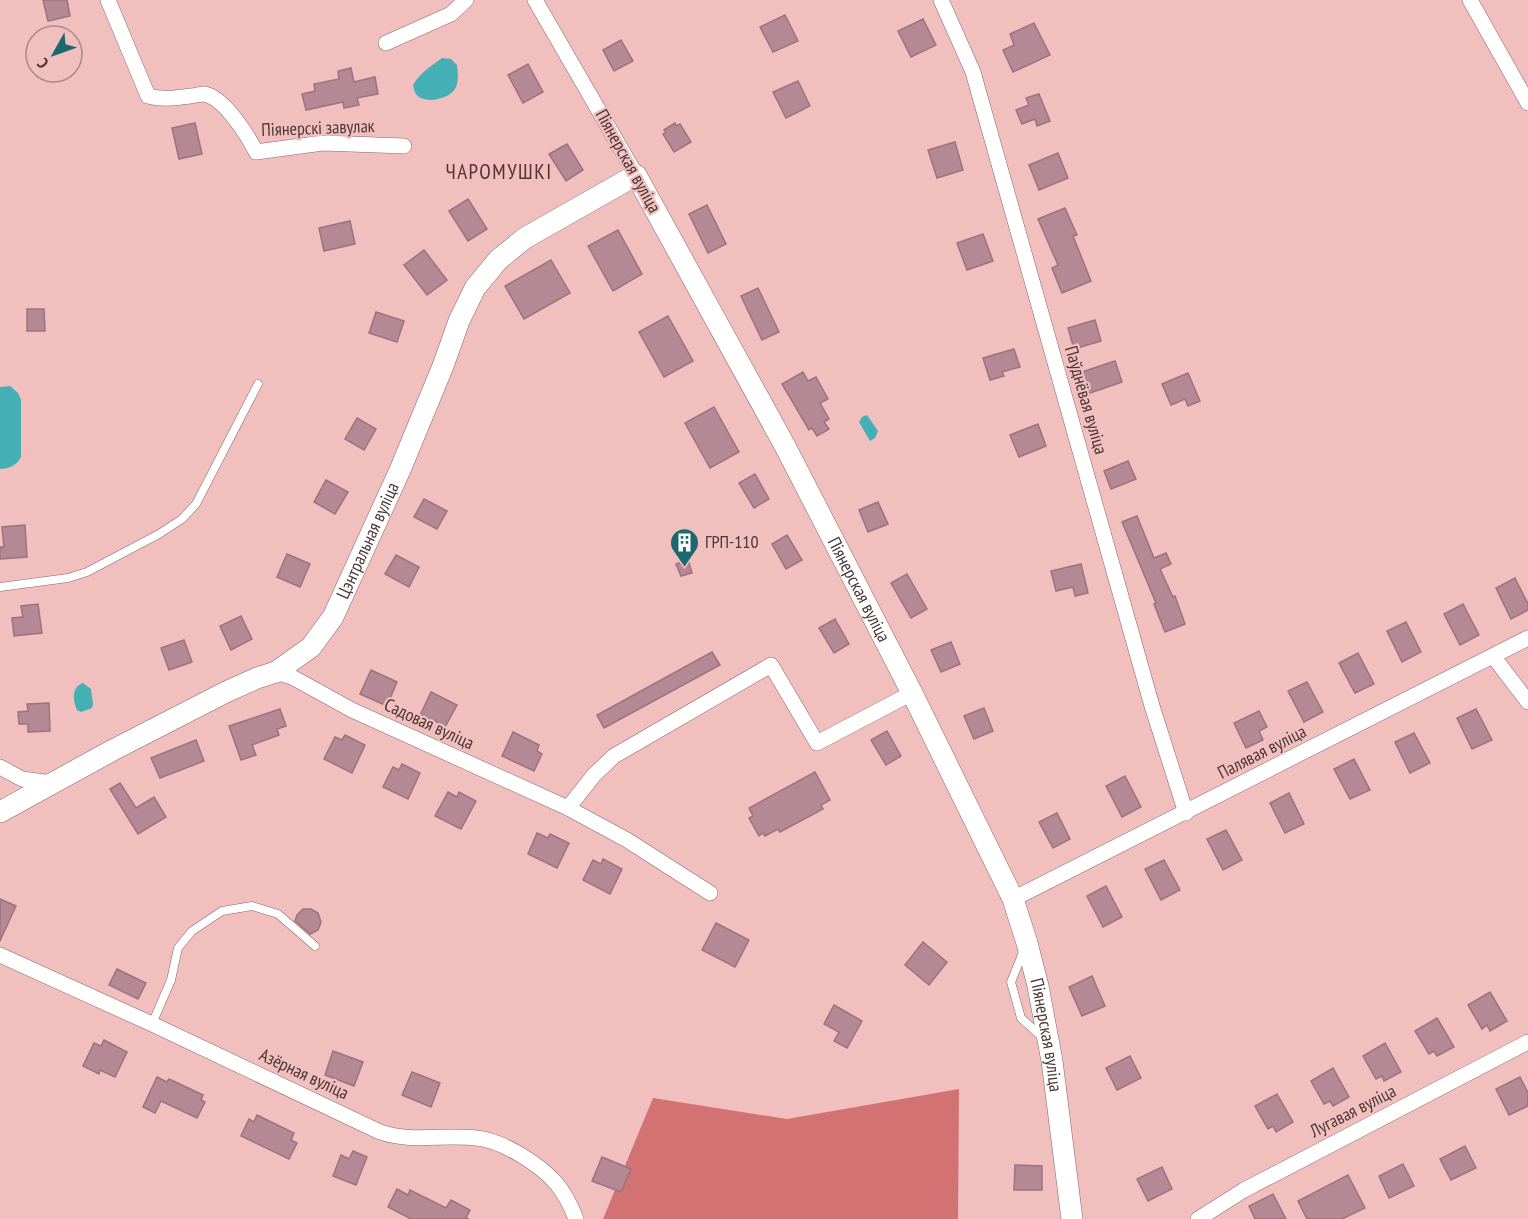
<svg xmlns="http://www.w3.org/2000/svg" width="1528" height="1219" font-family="'PT Sans Narrow',sans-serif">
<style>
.forest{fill:#d27273}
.water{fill:#44afb4}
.building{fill:#b48895;stroke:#9d727e;stroke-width:1.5}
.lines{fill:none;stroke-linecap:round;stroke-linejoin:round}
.lane-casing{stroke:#906464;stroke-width:9}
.street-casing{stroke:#906464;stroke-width:16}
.secondary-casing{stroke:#906464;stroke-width:22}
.lane{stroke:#fff;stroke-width:8}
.street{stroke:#fff;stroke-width:15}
.secondary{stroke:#fff;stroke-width:21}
.labels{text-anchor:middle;stroke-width:4.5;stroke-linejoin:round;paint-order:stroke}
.street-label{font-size:18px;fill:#4a3736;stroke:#f0bfbe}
.poi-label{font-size:18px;fill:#4a3736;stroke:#f0bfbe;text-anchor:start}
.quarter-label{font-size:21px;letter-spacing:1.5px;fill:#573131;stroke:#f0bfbe}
</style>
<rect width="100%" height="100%" fill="#f0bfbe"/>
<path class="forest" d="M959 1089 958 1219H603L653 1098 787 1119Z"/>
<g class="water">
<path d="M442 58 451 59 457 65C458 72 459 82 455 89 449 99 424 105 416 94 414 91 414 88 413 85 420 73 431 66 442 58Z"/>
<path d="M10 386 18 393 21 400V457C17 465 9 469 0 469V387Z"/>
<path d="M867 415 878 431 875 438 870 441 859 422 862 417Z"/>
<path d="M83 683 91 689 93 704 92 708 81 712 77 710C73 701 71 687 83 683Z"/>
</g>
<g class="building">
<path d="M43 0H67L70 16 48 21Z"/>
<path d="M785 15 798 41 773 52 760 27Z"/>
<path d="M923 19 936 45 911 57 898 31Z"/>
<path d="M1034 23 1050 55 1013 72 1003 50 1014 45 1010 34Z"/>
<path d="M621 40 633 61 614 71 603 50Z"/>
<path d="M528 64 543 92 523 103 508 75Z"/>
<path d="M351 68 354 82 375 77 378 94 357 98 359 105 344 108 343 102 306 110 302 94 315 91 314 84 339 79 338 71Z"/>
<path d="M798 81 810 106 786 118 773 92Z"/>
<path d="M1039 94 1050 121 1037 126 1035 119 1022 124 1016 110 1029 105 1026 98Z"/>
<path d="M195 123 202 154 179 159 172 128Z"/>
<path d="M675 123 676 126 680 124 691 142 674 152 663 134 666 132 664 130Z"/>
<path d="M955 142 963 170 937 178 928 150Z"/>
<path d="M567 144 583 170 566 181 549 154Z"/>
<path d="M1058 153 1068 178 1039 190 1029 165Z"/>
<path d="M468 199 487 229 468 241 449 211Z"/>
<path d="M707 205 726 244 708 253 689 214Z"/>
<path d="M1065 208 1077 235 1073 236 1091 281 1062 293 1052 268 1058 265 1038 219Z"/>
<path d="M350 221 355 244 324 251 319 228Z"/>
<path d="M618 230 642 274 613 291 588 246Z"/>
<path d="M983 234 993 261 967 270 957 243Z"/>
<path d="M424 250 447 280 427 295 404 265Z"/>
<path d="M551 260 570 293 524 319 505 286Z"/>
<path d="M758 288 779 332 762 340 741 296Z"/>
<path d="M27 309H44L45 331H27Z"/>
<path d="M376 312 404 321 397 342 369 333Z"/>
<path d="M668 316 693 361 664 377 639 332Z"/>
<path d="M1095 320 1101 341 1074 349 1068 328Z"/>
<path d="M1014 349 1020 367 1002 372 1004 376 990 380 983 358Z"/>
<path d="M1115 361 1122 382 1087 394 1079 373Z"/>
<path d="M803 372 808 381 816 377 828 399 820 403 829 419 824 422 829 429 817 436 812 428 809 430 782 384Z"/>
<path d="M1188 373 1200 401 1188 406 1185 399 1171 405 1162 384Z"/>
<path d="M714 407 739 452 710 468 685 423Z"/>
<path d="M357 418 376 429 364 450 345 439Z"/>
<path d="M1038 424 1046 446 1019 457 1010 435Z"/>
<path d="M1128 461 1136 479 1111 489 1104 471Z"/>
<path d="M755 474 769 499 754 508 739 483Z"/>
<path d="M326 480 348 492 335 514 314 502Z"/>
<path d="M424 499 447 511 437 529 414 517Z"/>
<path d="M878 502 888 524 868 532 859 510Z"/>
<path d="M1137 516 1154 558 1166 553 1171 564 1160 569 1173 597 1175 596 1185 624 1165 632 1154 604 1156 603 1122 522Z"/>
<path d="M25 525 27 557 0 559V547H4L2 527Z"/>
<path d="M787 535 802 560 786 569 772 544Z"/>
<path d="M287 554 310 564 300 587 277 577Z"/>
<path d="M396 555 419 567 409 587 385 574Z"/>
<path d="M688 560 692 573 681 576 676 564Z"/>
<path d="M1081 564 1088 593 1075 596 1073 587 1056 591 1051 571Z"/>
<path d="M907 574 927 609 911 618 891 583Z"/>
<path d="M1515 578 1528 604V610L1511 619 1496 588Z"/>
<path d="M38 604 42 633 14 636 12 618 23 617 21 606Z"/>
<path d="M1463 604 1479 635 1460 645 1444 614Z"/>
<path d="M241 616 252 639 231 650 220 626Z"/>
<path d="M835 619 849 644 834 653 819 628Z"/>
<path d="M1406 622 1421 652 1402 662 1387 631Z"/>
<path d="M184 640 192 662 169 670 161 648Z"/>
<path d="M951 642 960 664 941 672 931 650Z"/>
<path d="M712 652 720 665 604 728 597 715Z"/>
<path d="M1358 653 1374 684 1355 693 1339 663Z"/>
<path d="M371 670 397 682 387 706 360 694Z"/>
<path d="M1307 682 1323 712 1304 722 1288 691Z"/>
<path d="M431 692 457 705 445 727 435 721 431 729 417 722Z"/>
<path d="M49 703 50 731 28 732V724H19L18 712 28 711 27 704Z"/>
<path d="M984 708 993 731 974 739 964 716Z"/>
<path d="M280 709 286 726 277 729 279 735 252 745 256 755 241 760 229 726Z"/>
<path d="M1476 709 1492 740 1472 749 1457 718Z"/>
<path d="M1259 711 1267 727 1259 731 1263 740 1246 748 1234 723Z"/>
<path d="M887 731 901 756 886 765 871 740Z"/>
<path d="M513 732 539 745 537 751 542 754 534 771 502 756Z"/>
<path d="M1414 733 1430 763 1410 773 1395 742Z"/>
<path d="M345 735 365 745 352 773 324 759 335 737 342 740Z"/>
<path d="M196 740 204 761 160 778 151 758Z"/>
<path d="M1354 759 1370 790 1350 799 1334 769Z"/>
<path d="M402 764 420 773 408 799 383 787 393 767 399 770Z"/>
<path d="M815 772 830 800 821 805 823 809 780 832 778 829 765 836 763 833 759 836 749 818 753 816 749 808Z"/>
<path d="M1125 776 1141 807 1122 817 1106 786Z"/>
<path d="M120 783 136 808 154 797 166 817 138 834 110 789Z"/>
<path d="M448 792 457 797 459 792 476 801 461 829 435 816Z"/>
<path d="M1289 793 1304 824 1285 833 1270 803Z"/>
<path d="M1057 813 1070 839 1053 848 1039 822Z"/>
<path d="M1226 830 1242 860 1223 870 1207 839Z"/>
<path d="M537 833 548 838 550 834 569 843 557 868 528 854Z"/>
<path d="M603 859 622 869 610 894 583 880 593 860 601 864Z"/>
<path d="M1164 860 1180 890 1161 900 1145 869Z"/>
<path d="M1106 886 1122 917 1103 927 1087 896Z"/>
<path d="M0 899 16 906 0 941Z"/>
<path d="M303 909H311L318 913 321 922 318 930 310 934 295 921 297 915Z"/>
<path d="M716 923 749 940 735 967 702 950Z"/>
<path d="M923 942 947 962 929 985 905 965Z"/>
<path d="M117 969 146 983 138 999 109 985Z"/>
<path d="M1092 976 1105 1006 1082 1016 1069 987Z"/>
<path d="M1490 992 1507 1021 1490 1031 1487 1025 1482 1029 1468 1005Z"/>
<path d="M834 1005 862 1021 847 1048 834 1041 839 1032 824 1024Z"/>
<path d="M1437 1018 1454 1047 1437 1056 1434 1051 1429 1054 1415 1031Z"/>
<path d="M104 1040 127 1052 115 1077 100 1070 99 1074 83 1066 94 1043 101 1046Z"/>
<path d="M1385 1043 1401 1072 1384 1081 1382 1076 1376 1079 1363 1056Z"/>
<path d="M333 1051 363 1062 354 1086 325 1075Z"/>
<path d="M1130 1056 1141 1078 1117 1090 1106 1068Z"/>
<path d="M1333 1068 1349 1097 1333 1106 1330 1101 1324 1104 1311 1081Z"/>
<path d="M412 1072 440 1083 431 1107 402 1095Z"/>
<path d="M157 1077 167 1082 169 1079 203 1095 201 1100 205 1102 197 1118 161 1101 155 1113 143 1107Z"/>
<path d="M1520 1077 1528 1093V1106L1509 1115 1496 1089Z"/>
<path d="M1277 1094 1293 1122 1276 1132 1273 1126 1268 1129 1255 1106Z"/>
<path d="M257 1115 294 1133 291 1140 297 1143 289 1159 241 1136 249 1119 254 1122Z"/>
<path d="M1465 1146 1476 1168 1451 1180 1440 1159Z"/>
<path d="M353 1151 367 1157 356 1185 333 1176 341 1155 349 1159Z"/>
<path d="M602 1157 631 1169 621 1192 592 1181Z"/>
<path d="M1403 1164 1414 1186 1389 1198 1379 1176Z"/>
<path d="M1015 1165 1042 1166V1190H1014Z"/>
<path d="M1162 1167 1172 1189 1148 1201 1137 1179Z"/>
<path d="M1348 1175 1365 1208 1342 1219H1307L1298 1201Z"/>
<path d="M397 1189 408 1195 410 1190 446 1208 451 1200 470 1210 466 1218 469 1219H411L388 1207Z"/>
<path d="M1273 1194 1286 1219H1255L1249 1206Z"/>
</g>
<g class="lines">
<defs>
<g id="lane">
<path d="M0 587 68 578 87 572 159 534 182 519 196 504 258 384"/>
<path d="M1024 950 1011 982 1021 1018 1041 1036"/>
<path d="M152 1024 171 980 178 948 192 931 222 911 252 906 278 914 315 946"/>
</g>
<g id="street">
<path d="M108 0 148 96C163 100 175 98 190 96 194 96 200 94 204 94 224 97 248 136 256 152L323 143 404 146"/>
<path d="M535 0 636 175"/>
<path d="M941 0 973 72 1152 706 1186 813"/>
<path d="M1470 0 1528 103"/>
<path d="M386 43 451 14 466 0"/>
<path d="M1493 656 1528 702"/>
<path d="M276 672 292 677 352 710 568 808 627 840 710 893"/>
<path d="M0 767 22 779 51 783"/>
<path d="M568 808 594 775 614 756 771 665 817 743 912 693"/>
<path d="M1013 899 1528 638"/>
<path d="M0 955 152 1024 380 1132C412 1143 443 1134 476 1138 502 1140 539 1164 556 1183 565 1194 571 1206 576 1219"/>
<path d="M1198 1219 1244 1190 1528 1042"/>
</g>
<g id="secondary">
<path id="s1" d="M0 812 113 750 226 692 257 678 276 672 311 647 333 617 400 470 443 366 459 321 475 288 498 260 525 238 636 175 785 446 912 693 1013 899 1027 943 1038 986 1052 1061 1072 1219"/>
</g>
</defs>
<use href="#lane" class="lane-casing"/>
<use href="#street" class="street-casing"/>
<use href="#secondary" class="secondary-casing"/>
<use href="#lane" class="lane"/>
<use href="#street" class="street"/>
<use href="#secondary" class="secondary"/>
</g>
<defs>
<symbol id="building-pin" viewBox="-11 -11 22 30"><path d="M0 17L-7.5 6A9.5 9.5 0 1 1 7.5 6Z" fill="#1c696d" stroke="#f0bfbe"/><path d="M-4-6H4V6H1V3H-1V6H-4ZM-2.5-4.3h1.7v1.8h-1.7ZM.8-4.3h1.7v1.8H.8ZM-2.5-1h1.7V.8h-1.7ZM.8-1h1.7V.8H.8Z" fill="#fff"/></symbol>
</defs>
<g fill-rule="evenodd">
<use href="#building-pin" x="668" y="526" width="33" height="45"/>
</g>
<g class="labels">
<g class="street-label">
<text transform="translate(318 128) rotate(-2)" y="6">Піянерскі завулак</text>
<text transform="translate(628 161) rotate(61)" y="6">Піянерская вуліца</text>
<text transform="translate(1086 400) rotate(74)" y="6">Паўднёвая вуліца</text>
<text dy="6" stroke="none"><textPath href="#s1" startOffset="474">Цэнтральная вуліца</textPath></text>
<text dy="6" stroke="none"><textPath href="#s1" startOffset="1418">Піянерская вуліца</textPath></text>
<text transform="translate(429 724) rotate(25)" y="6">Садовая вуліца</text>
<text transform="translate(1262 752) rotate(-27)" y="6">Палявая вуліца</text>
<text dy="6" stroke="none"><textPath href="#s1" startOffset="1904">Піянерская вуліца</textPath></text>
<text transform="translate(304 1074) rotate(25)" y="6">Азёрная вуліца</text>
<text transform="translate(1353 1111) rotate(-27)" y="6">Лугавая вуліца</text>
</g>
<g class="poi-label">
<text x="705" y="548">ГРП-110</text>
</g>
<g class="quarter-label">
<text x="499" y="179">ЧАРОМУШКІ</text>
</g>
</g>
<g transform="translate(54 54) rotate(230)"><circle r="28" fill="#f0bfbe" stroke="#ae8988" stroke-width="1.5"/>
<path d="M0-4.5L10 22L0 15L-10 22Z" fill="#1c696d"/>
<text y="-9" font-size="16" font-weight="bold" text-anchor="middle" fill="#4a3736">С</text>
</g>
</svg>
